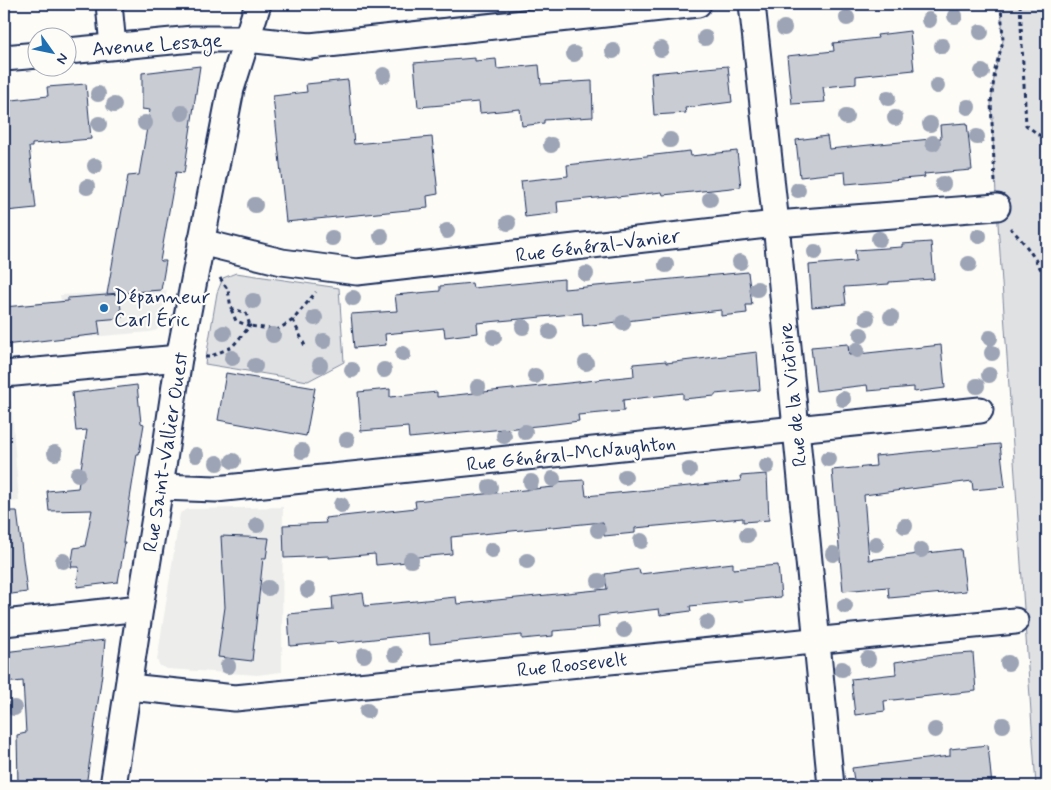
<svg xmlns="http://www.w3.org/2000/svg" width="1051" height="790" font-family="Mynerve,sans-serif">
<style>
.built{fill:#edeeec}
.green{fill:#e0e1e3;stroke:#7e88a0}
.building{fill:#c9ccd3;stroke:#1b2f5e}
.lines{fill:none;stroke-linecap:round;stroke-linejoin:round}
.minor-casing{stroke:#1b2f5e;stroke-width:29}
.path{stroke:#1b2f5e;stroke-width:3;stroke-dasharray:4 4;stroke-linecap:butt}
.minor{stroke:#fdfcf7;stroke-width:25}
.tree{fill:#9ca4b5}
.poi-dot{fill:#1f6fb2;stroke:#fdfcf7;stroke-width:2}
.labels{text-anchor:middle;stroke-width:4.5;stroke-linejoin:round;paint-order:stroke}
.street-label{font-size:20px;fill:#1b2f5e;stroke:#fdfcf7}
.poi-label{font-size:20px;fill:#1b2f5e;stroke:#fdfcf7;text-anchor:start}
</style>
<rect width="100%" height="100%" fill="#fdfcf7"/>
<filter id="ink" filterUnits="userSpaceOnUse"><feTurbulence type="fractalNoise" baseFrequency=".02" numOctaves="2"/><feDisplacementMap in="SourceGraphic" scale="10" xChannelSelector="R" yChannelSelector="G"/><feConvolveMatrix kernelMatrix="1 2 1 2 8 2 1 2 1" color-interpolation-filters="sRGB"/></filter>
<g filter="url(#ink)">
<g class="built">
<path d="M167 290 159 326 157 330 150 332 67 339 60 295Z"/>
<path d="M11 400 19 501 4 503V401Z"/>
<path d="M283 507 282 672 257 675 167 669 160 666 157 660 180 513 188 509Z"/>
</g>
<g class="green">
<path d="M1001 4H1047V786H1036L996 194 991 103 995 70 1003 41Z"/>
<path d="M236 273 339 288 344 362 308 381 205 364 217 293 223 278Z"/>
</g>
<g class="building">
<path d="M910 31 914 70 856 76V84L823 87 825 102 792 104 787 56 834 51 833 43 878 38 877 35Z"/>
<path d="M475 58V61L496 59 497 69 539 65 541 84 592 81 593 117 544 120V123L522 126 520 109 480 113 479 102 418 107 414 63Z"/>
<path d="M200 66 184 173 176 172 160 261H166L161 290 107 294 128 176 139 175 150 110 142 109V73Z"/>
<path d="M728 66 732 102 685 108 686 113 654 115 651 73Z"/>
<path d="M348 80 354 144 432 137 438 194 427 196 428 208 286 222 273 96 307 92 306 84Z"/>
<path d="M86 84 91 139 32 144V147H29L36 208 6 211V205L4 206V101L48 96 47 87Z"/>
<path d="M967 123 972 170 924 174 925 177 846 184 845 172 800 177 796 140 827 136 829 149 941 138 940 125Z"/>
<path d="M690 151 691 156 737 151 741 187 663 195 662 192 617 197 616 196 557 202 558 213 525 217 521 181 568 176 567 165Z"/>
<path d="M931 242 934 279 889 282V284L844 287 846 304 812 307 809 265 856 261 855 250 902 247V244Z"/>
<path d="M748 272 752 305H746L747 313 721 316V310L583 326 582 313 521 319 477 323 478 333 445 337 444 328 385 334 386 345 354 348 351 314 397 311 395 295 440 291V286L472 283 473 288 564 279V289Z"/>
<path d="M119 294 122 318 98 320 100 334 4 345V307L68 301V298Z"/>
<path d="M848 344 849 355 941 345 945 388 914 392V387L868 391 867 385 816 391 811 347Z"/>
<path d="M757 352 760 390 715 394V396L683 399V393L623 400 624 411 578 415 579 421 547 425 409 438 408 427 361 431 358 392 390 389V397L437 392V397L634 376 633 364 666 361V363Z"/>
<path d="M226 373 315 388 306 436 218 420Z"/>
<path d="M137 385 141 423 144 424 139 454H137L123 543H125L118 582 77 587 79 567H71L74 548 85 546 92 510 49 511 47 491 78 488 87 430 76 431 72 393Z"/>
<path d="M1000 444 1005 487 973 490 972 481 864 495 869 560 961 549 966 591 889 598 888 587 843 591 832 470 876 466 875 456Z"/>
<path d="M767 474 769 520 743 522V518L635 528V533L604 536 603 522 451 537 452 554 407 558V562L376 565 375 554 329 558V556L284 558 283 525 326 523 325 518 416 508 415 501 554 487 553 482 584 480 586 496 741 481 740 476Z"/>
<path d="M4 511H17L27 592 4 595Z"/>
<path d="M221 536 269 538 266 558H263L252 661 218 657 225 607Z"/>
<path d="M733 563V569L778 565 781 597 690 606 691 611 660 615 659 609 598 616 599 627 553 631V636L522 639V635L430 644 429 633 337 643 336 642 290 646 288 614 333 610 332 597 363 593 365 606 456 597 457 604 607 589 605 574 639 569 640 574Z"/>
<path d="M105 640 102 674 86 786H28V783L18 784 17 735 26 733 23 681 4 683V652Z"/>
<path d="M973 653 976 691 884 701 885 711 855 715 851 679 896 674 895 662 942 655Z"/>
<path d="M988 745 992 786H855L852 768 950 756V749Z"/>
</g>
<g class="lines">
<defs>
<g id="minor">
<path d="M109 4 113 46"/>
<path d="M752 4 776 224 831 786"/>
<path d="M68 51 193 39H247L310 46 698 4"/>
<path d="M4 58 38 55"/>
<path d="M201 242 282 262 357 272 776 224 997 207"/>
<path d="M4 374 179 358"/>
<path d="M160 487 216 489 980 410"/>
<path d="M4 623 140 608"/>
<path d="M129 687 235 698 1015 621"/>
<path d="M113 786 140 608 160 487 179 358 231 89 258 4"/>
</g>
</defs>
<use href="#minor" class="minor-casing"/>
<g class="path">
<path d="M1020 4 1026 125 1047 141"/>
<path d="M995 182 991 103 995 70 1003 41 1001 4"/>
<path d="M1010 228C1026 243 1037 261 1047 281"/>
<path d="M220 278 228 290 231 308 246 313 250 326 277 330 293 320 316 292"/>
<path d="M293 320 305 346"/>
<path d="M205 357H209L232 347 250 326 236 321 231 309"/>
</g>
<use href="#minor" class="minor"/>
</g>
<g class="tree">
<circle cx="955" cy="16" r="8"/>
<circle cx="847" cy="18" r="8"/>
<circle cx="929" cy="20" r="8"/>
<circle cx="784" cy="28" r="8"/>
<circle cx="981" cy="32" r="8"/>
<circle cx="705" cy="38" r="8"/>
<circle cx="942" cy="46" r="8"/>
<circle cx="661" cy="49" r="8"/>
<circle cx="613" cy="51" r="8"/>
<circle cx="574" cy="54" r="8"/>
<circle cx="982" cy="72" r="8"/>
<circle cx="384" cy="75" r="8"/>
<circle cx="937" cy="86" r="8"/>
<circle cx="98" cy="94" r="8"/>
<circle cx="888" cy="98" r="8"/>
<circle cx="114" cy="105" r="8"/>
<circle cx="968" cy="107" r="8"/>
<circle cx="182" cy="113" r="8"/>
<circle cx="846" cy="117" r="8"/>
<circle cx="895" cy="118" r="8"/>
<circle cx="145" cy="123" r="8"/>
<circle cx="99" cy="124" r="8"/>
<circle cx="930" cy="124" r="8"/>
<circle cx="977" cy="137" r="8"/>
<circle cx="670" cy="140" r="8"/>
<circle cx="933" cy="143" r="8"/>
<circle cx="551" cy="145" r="8"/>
<circle cx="95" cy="166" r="8"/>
<circle cx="943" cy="184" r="8"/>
<circle cx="87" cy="187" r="8"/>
<circle cx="798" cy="190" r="8"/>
<circle cx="710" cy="199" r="8"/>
<circle cx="255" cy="205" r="8"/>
<circle cx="508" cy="223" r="8"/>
<circle cx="447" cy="231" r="8"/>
<circle cx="381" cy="236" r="8"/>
<circle cx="979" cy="236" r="8"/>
<circle cx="332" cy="238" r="8"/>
<circle cx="879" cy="239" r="8"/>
<circle cx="815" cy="252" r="8"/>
<circle cx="740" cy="262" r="8"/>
<circle cx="969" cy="264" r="8"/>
<circle cx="666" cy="265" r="8"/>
<circle cx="586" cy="274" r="8"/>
<circle cx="757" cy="289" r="8"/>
<circle cx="353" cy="298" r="8"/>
<circle cx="253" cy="301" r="8"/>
<circle cx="891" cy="317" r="8"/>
<circle cx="315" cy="318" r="8"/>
<circle cx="867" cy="318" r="8"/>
<circle cx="623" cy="323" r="8"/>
<circle cx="523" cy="327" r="8"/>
<circle cx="550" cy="332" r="8"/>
<circle cx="224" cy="333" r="8"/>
<circle cx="273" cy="335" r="8"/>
<circle cx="861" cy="335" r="8"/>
<circle cx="494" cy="337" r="8"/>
<circle cx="990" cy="338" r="8"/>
<circle cx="324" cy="341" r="8"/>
<circle cx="857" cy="350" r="8"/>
<circle cx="992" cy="353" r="8"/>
<circle cx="403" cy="354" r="8"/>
<circle cx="232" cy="358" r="8"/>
<circle cx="586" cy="363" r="8"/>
<circle cx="320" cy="365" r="8"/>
<circle cx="255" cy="366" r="8"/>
<circle cx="352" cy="370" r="8"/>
<circle cx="384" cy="370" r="8"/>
<circle cx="989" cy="375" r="8"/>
<circle cx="535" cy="376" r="8"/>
<circle cx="977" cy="386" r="8"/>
<circle cx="478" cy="387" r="8"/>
<circle cx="843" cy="399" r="8"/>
<circle cx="525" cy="432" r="8"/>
<circle cx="504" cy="436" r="8"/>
<circle cx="347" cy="440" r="8"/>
<circle cx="302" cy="451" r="8"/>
<circle cx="55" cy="453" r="8"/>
<circle cx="196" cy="455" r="8"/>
<circle cx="828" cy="459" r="8"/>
<circle cx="233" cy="461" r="8"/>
<circle cx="217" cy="463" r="8"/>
<circle cx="767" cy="466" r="8"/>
<circle cx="689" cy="470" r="8"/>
<circle cx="78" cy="474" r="8"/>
<circle cx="625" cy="477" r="8"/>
<circle cx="553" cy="479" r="8"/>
<circle cx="531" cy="482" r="8"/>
<circle cx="490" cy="487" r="8"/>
<circle cx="341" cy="505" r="8"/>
<circle cx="257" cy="525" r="8"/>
<circle cx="905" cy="526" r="8"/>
<circle cx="598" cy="530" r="8"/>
<circle cx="747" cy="535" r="8"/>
<circle cx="641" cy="541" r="8"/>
<circle cx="876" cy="544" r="8"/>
<circle cx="492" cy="550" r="8"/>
<circle cx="921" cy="550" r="8"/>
<circle cx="833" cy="554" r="8"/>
<circle cx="411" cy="560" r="8"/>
<circle cx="63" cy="561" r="8"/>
<circle cx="527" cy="561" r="8"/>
<circle cx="599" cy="581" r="8"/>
<circle cx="268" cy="588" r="8"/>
<circle cx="308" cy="590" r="8"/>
<circle cx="845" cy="606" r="8"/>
<circle cx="707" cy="623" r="8"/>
<circle cx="624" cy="630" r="8"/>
<circle cx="395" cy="654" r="8"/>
<circle cx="364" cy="655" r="8"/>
<circle cx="868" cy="659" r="8"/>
<circle cx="1008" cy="663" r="8"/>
<circle cx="228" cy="666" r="8"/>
<circle cx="842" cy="669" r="8"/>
<circle cx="14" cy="708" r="8"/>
<circle cx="367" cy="711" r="8"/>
<circle cx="1003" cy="725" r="8"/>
<circle cx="935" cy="730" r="8"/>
</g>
</g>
<circle class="poi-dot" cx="104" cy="308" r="5"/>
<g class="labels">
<g class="street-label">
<text transform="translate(157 44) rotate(-4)" y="7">Avenue Lesage</text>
<text transform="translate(598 245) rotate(-7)" y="7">Rue Général-Vanier</text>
<text transform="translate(792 395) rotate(-96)" y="7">Rue de la Victoire</text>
<text transform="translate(165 452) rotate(-81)" y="7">Rue Saint-Vallier Ouest</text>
<text transform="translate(571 453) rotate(-6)" y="7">Rue Général-McNaughton</text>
<text transform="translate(572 664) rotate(-6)" y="7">Rue Roosevelt</text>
</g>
<g class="poi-label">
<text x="114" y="303">Dépanneur<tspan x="114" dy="23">Carl Éric</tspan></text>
</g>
</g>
<rect width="1051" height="790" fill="none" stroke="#fdfcf7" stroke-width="20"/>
<rect x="10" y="10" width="1031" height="770" fill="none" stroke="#1b2f5e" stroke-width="2" filter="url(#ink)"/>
<g transform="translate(52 52) rotate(123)"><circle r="24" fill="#fdfcf7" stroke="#a3aaba"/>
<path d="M0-4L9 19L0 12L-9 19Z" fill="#1f6fb2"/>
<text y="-8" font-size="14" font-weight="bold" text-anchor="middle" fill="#1b2f5e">N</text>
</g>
</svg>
